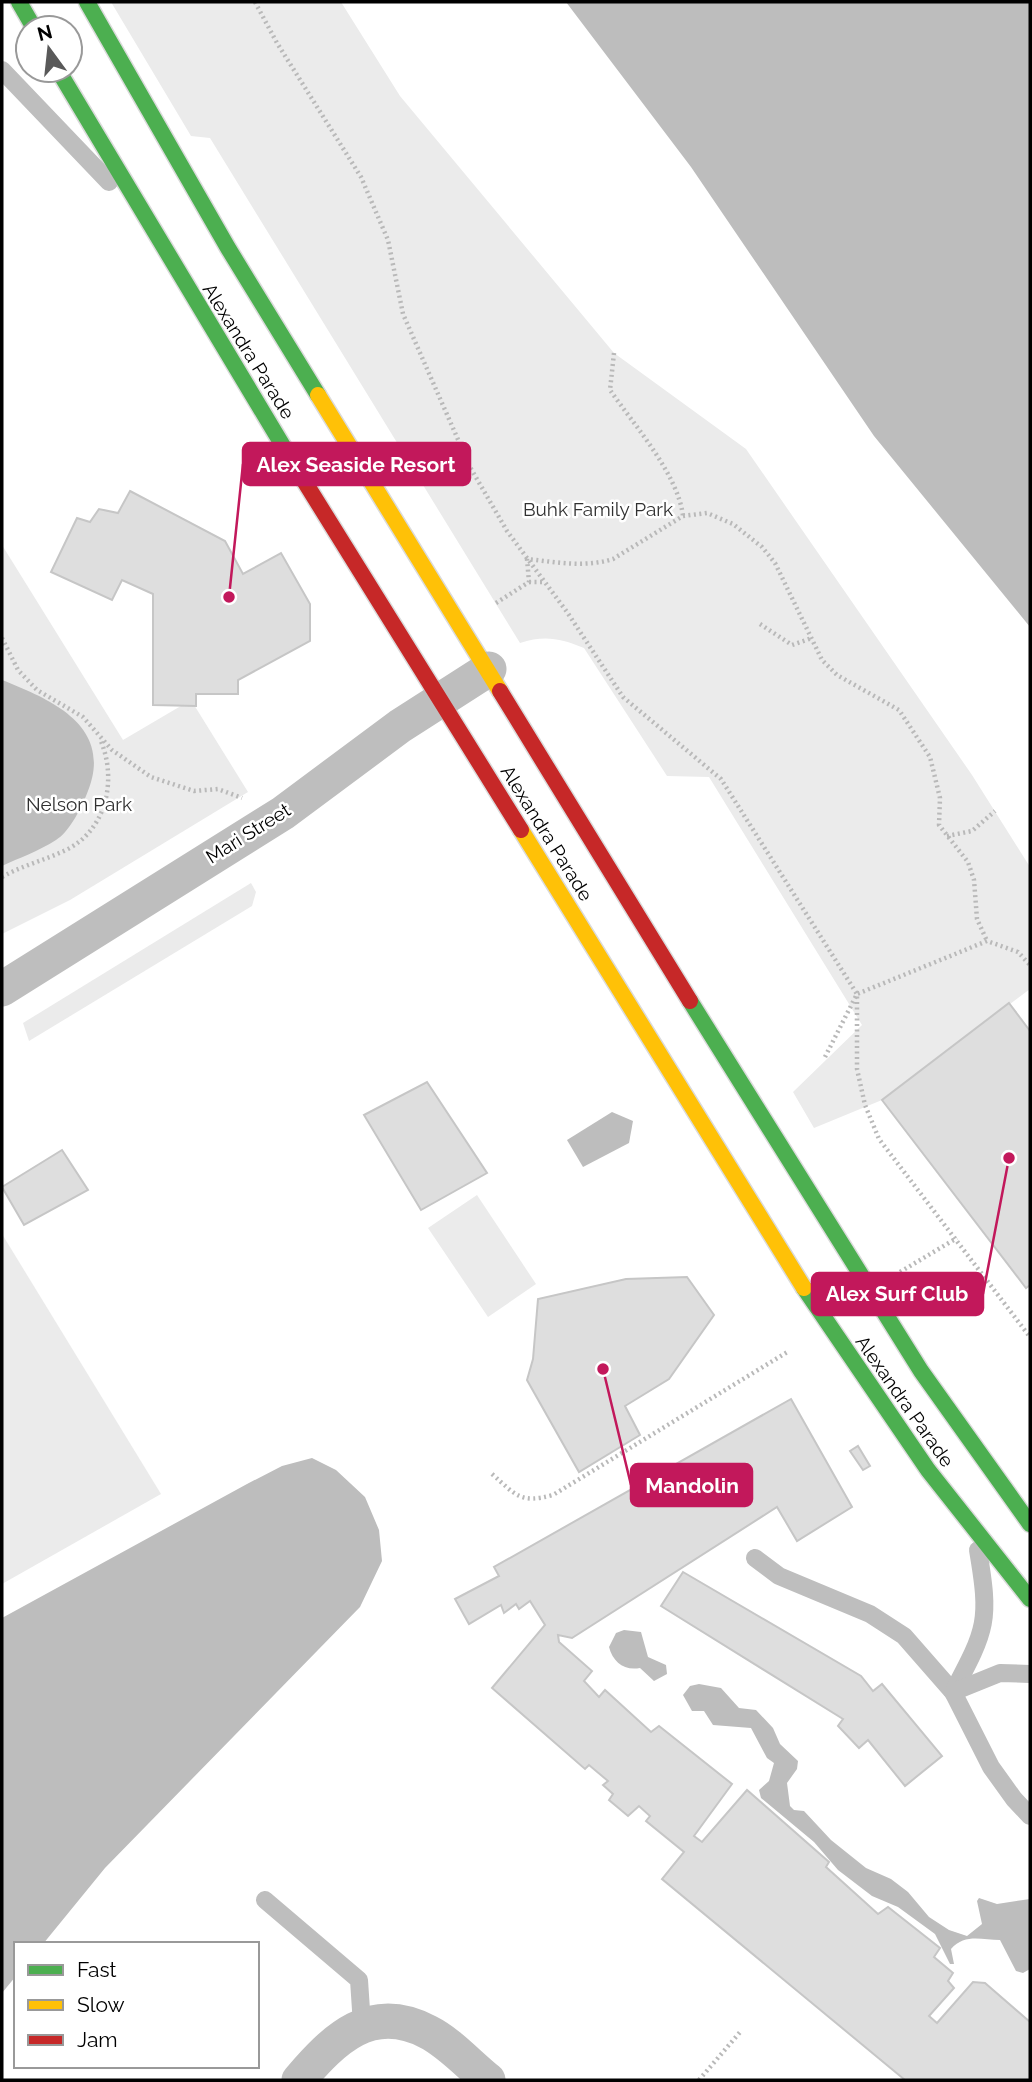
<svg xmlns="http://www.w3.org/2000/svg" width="1032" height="2082" font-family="Raleway,sans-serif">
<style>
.green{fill:#ebebeb}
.water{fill:#bdbdbd}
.building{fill:#dedede;stroke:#c6c6c6;stroke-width:2}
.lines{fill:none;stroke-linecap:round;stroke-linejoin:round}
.fast-casing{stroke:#dbdbdb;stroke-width:19}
.slow-casing{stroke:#dbdbdb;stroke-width:19}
.jam-casing{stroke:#dbdbdb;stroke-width:19}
.path{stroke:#b9b9b9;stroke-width:4.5;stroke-dasharray:2 3.5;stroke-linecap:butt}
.lane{stroke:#bebebe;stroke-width:18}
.street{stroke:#bebebe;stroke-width:35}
.fast{stroke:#4caf50;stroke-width:16}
.slow{stroke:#ffc107;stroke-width:16}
.jam{stroke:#c62828;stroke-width:16}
.labels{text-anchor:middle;stroke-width:5;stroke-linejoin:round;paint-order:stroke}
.street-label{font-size:19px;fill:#000;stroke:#fff}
.park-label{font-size:19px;fill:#313131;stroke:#fff}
.leader{fill:none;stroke:#c2185b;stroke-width:2.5}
.callout-dot{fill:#c2185b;stroke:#fff;stroke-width:2.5}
.callout{fill:#c2185b;stroke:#c2185b;stroke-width:2.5}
.callout-label{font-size:21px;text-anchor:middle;font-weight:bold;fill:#fff}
</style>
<rect width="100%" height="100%" fill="#fff"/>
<g class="green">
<path d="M111 2H341L400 96 614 353 746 449 972 775 1030 867V989L882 1100 814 1128 793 1092 862 1025 709 777 667 776 584 648C560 638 544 635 520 643L210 138 191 136Z"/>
<path d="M2 545 123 740 191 700 248 792 70 900 2 934Z"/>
<path d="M251 883 256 892 252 906 29 1041 23 1023Z"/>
<path d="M477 1195 536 1284 488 1317 428 1228Z"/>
<path d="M2 1234 161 1494 2 1584Z"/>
</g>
<g class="water">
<path d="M566 2H1030V627L874 436 691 167Z"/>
<path d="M2 680C55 701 116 728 86 796 80 810 69 832 56 840 39 851 19 858 2 866Z"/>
<path d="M612 1112 633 1121 629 1143 583 1167 567 1140Z"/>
<path d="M312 1458 336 1470 365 1497 379 1530 382 1561 360 1607 105 1868 43 1944H16V1976L2 1993V1618L247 1484 282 1466Z"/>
<path d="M624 1630 641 1632 648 1657 666 1665 667 1674 654 1681 640 1668C624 1671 613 1662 609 1647L616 1633Z"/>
<path d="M699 1684 721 1688 739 1708 756 1710 773 1728 780 1744 798 1761 797 1769 787 1783 790 1806 794 1810 804 1811 831 1840 866 1868 891 1879 908 1892 929 1917 949 1930 967 1936 982 1924 977 1901 979 1898 997 1904 1030 1899V1969L1023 1973 1016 1971 1000 1940C982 1940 965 1933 951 1949L954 1964H950L935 1934 898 1907 872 1896 838 1870 814 1842 761 1798 759 1790 769 1781 774 1763 767 1758 751 1728 713 1725 704 1711H692L683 1695 690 1686Z"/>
</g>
<g class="building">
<path d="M130 491 225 541 243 574 281 553 310 604V641L238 680V694H196V706L153 705V594L122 580 112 600 51 572 77 518 90 522 99 509 118 513Z"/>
<path d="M1009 1003 1030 1031V1285L1026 1288 882 1100Z"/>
<path d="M427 1082 487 1173 421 1210 364 1115Z"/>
<path d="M62 1150 88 1190 24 1225 2 1187Z"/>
<path d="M687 1277 714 1315 669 1379 625 1406 640 1435 579 1472 527 1380 533 1359 538 1299 626 1279Z"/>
<path d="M791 1399 852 1507 797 1541 777 1507 572 1638 558 1635 559 1642 592 1671 584 1681 599 1697 605 1690 651 1732 659 1726 732 1784 694 1836 702 1842 747 1790 829 1862 826 1867 878 1914 888 1907 940 1948 934 1957 953 1973 948 1981 954 1988 929 2016 937 2023 973 1982 985 1983 1030 2022V2080H905L662 1879 684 1852 646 1821 650 1816 639 1806 628 1816 609 1800 613 1794 603 1785 608 1781 589 1765 585 1769 492 1688 545 1625 530 1601 519 1609 516 1604 504 1613 501 1605 469 1624 455 1599 499 1576 494 1567Z"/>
<path d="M858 1446 870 1466 863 1470 850 1451Z"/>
<path d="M683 1572 861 1676 873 1691 882 1684 942 1756 905 1786 868 1740 859 1748 838 1726 843 1719 661 1606Z"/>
</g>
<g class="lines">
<defs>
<g id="fast">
<path d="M19 2 34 28"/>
<path d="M87 2 228 248 318 395"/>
<path d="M58 70 298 471"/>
<path d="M690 1001 921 1371 1030 1524"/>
<path d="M804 1288 928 1470 1030 1599"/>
</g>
<g id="slow">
<path d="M318 395 500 691"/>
<path d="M521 830 804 1288"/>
</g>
<g id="jam">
<path d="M298 471 521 830"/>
<path d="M500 691 690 1001"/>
</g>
</defs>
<use href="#fast" class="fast-casing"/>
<use href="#slow" class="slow-casing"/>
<use href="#jam" class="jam-casing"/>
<g class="path">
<path d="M255 2 277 43 361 177 388 240 403 314 470 467 507 531 567 612 623 697 721 779 857 994V1069L865 1105 879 1139 1030 1337"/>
<path d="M614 353 610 390C634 425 678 474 683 516"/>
<path d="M529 582H544"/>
<path d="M496 603 529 582 527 559C556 562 584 568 613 559L683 516 707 513 733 524 762 547 775 563 822 660 837 675 899 710 930 757 940 798 939 825 968 862 974 880 977 919 987 941"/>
<path d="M760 624 792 645 812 638"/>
<path d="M2 638 18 670 37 690 83 717 112 750 151 777 194 791 218 789 242 798"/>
<path d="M947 836 972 831 995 811"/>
<path d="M2 877C23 865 46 860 68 849 108 828 117 777 100 739"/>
<path d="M825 1057 857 994 987 941 1018 952 1030 965"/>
<path d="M900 1272 957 1238"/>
<path d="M492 1474C516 1495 520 1504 553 1495L789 1351"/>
<path d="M699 2080 741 2031"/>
</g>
<g class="lane">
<path d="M2 70 109 182"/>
<path d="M755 1558 779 1576 870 1614 904 1636 953 1692 991 1767 1014 1799 1030 1816"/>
<path d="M953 1692C987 1628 990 1621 978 1550"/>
<path d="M953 1692 1000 1673 1030 1674"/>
<path d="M265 1900 359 1980 362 2025"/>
</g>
<g class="street">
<path d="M2 989 283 813 400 726 489 669"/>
<path d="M299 2080C334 2039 371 2002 428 2032 450 2043 469 2065 488 2080"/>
</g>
<use href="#fast" class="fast"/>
<use href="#slow" class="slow"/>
<use href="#jam" class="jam"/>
</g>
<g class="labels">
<g class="street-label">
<text transform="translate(249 351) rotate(58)" y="7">Alexandra Parade</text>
<text transform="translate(248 833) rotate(-32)" y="7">Mari Street</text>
<text transform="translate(547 833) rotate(58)" y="7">Alexandra Parade</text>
<text transform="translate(905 1401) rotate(55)" y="7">Alexandra Parade</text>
</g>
<g class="park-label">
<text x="598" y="516">Buhk Family Park</text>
<text x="79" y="811">Nelson Park</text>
</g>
</g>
<path class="leader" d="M229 597L243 464M1009 1158L983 1294M603 1369L631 1485"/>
<g class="callout-dot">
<circle cx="229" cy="597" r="7"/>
<circle cx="1009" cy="1158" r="7"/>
<circle cx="603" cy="1369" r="7"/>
</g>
<g class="callout">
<rect x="243" y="443" width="227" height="42" rx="7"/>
<rect x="812" y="1273" width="171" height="42" rx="7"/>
<rect x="631" y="1464" width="121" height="42" rx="7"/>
</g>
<g class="callout-label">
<text x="356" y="472">Alex Seaside Resort</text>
<text x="897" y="1301">Alex Surf Club</text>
<text x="692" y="1493">Mandolin</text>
</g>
<rect width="1032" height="2082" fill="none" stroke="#000000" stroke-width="7"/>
<rect x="14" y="1942" width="245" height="126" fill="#ffffff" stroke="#999999" stroke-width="2"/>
<rect x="28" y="1965" width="35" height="10" fill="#4caf50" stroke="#999999" stroke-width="2"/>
<text x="77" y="1977" font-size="21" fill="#000000">Fast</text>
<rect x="28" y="2000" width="35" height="10" fill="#ffc107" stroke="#999999" stroke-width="2"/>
<text x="77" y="2012" font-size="21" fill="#000000">Slow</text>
<rect x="28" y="2035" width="35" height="10" fill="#c62828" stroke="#999999" stroke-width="2"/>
<text x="77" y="2047" font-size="21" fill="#000000">Jam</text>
<g transform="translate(49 49) rotate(345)"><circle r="33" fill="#ffffff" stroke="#999999" stroke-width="2"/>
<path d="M0-5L12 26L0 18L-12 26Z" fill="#595959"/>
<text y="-10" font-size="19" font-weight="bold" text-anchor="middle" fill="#000000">N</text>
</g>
</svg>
